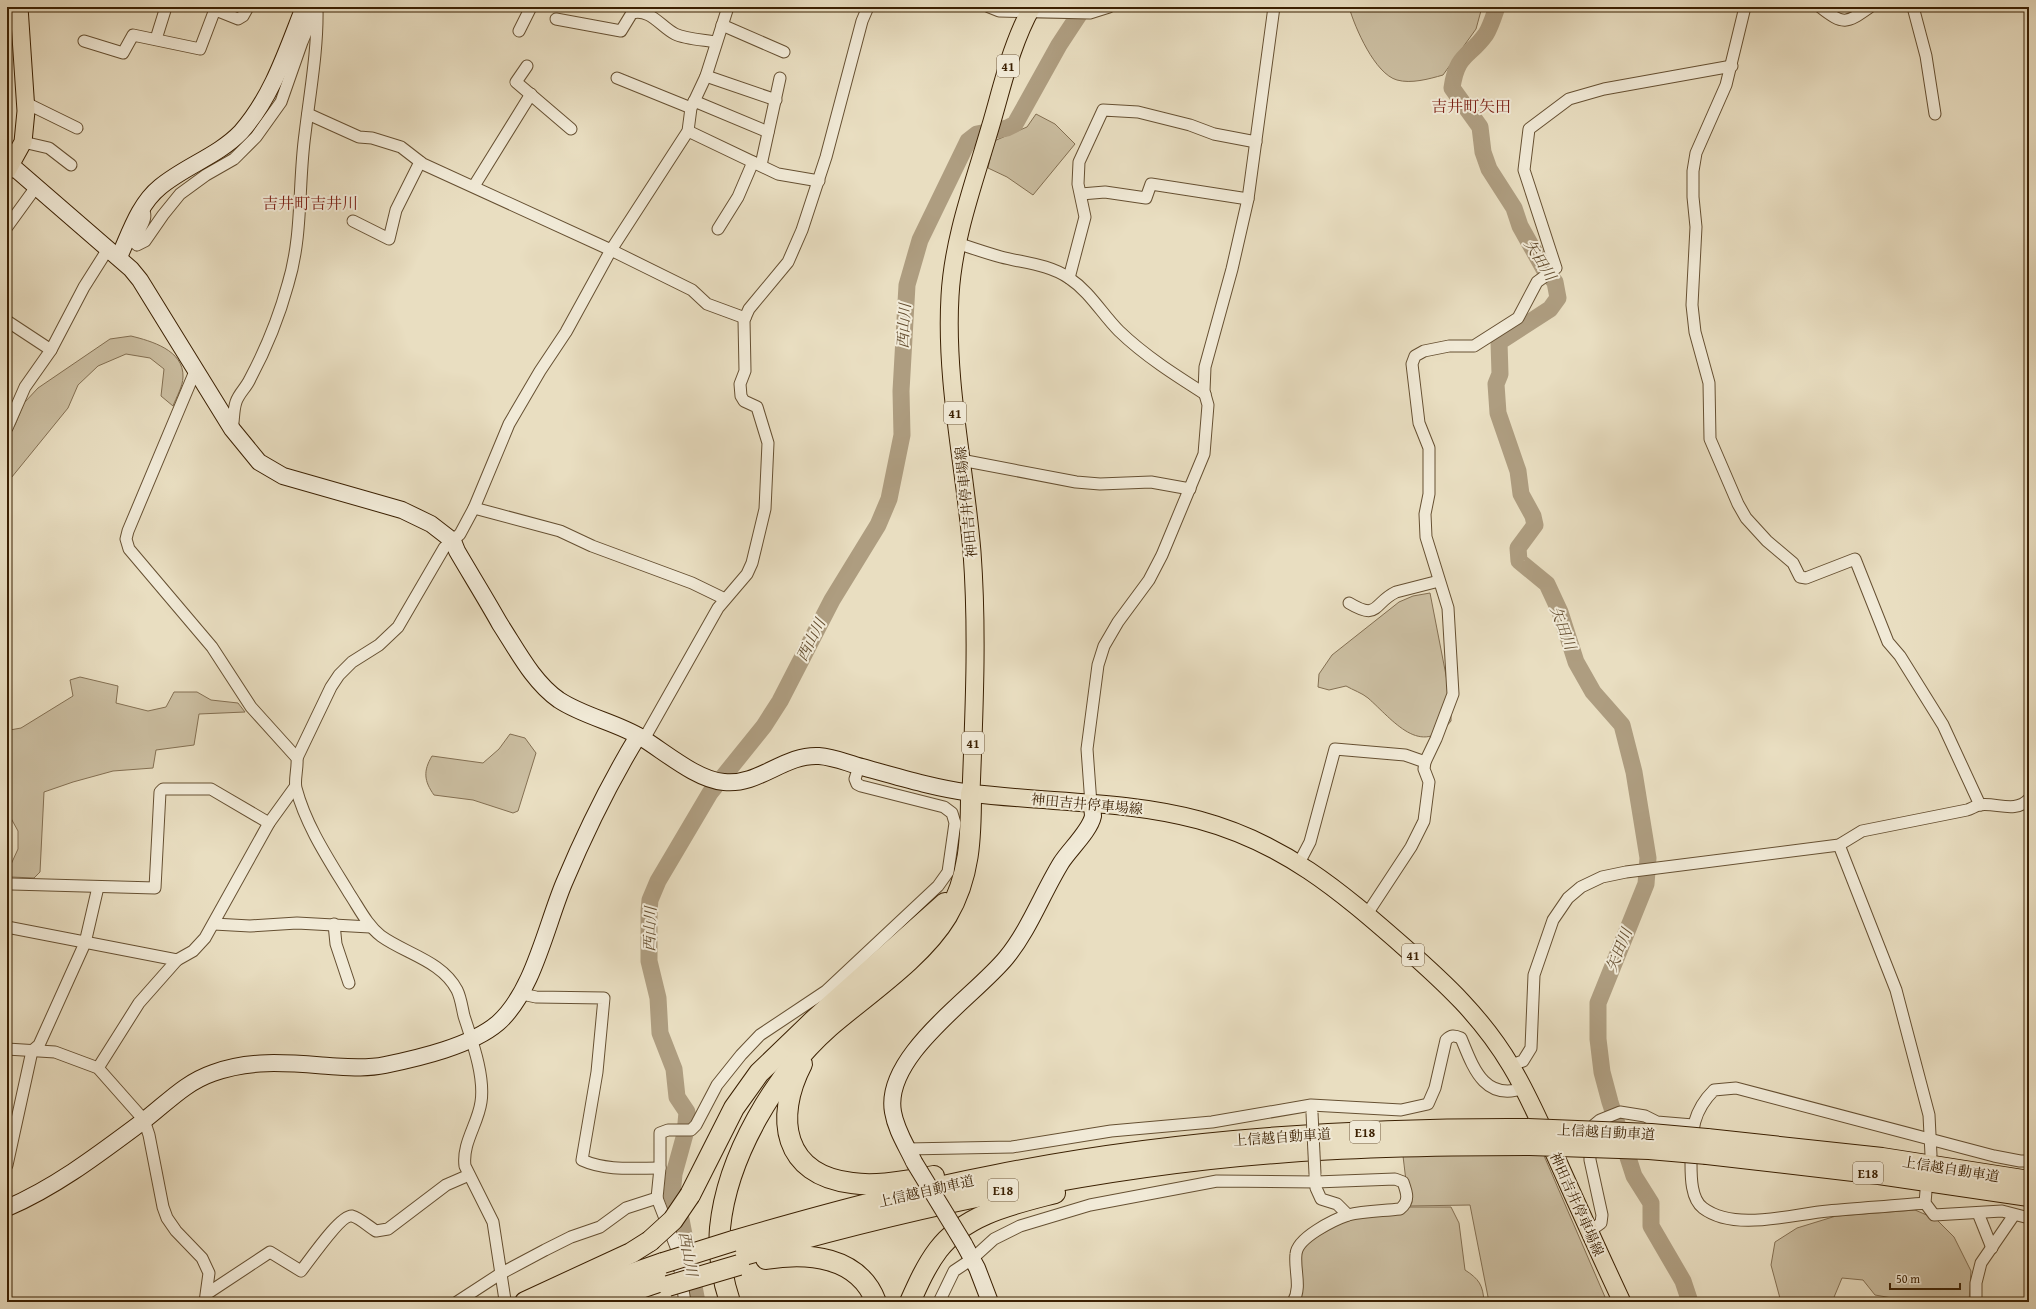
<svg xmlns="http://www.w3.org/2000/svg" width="2036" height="1309" font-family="'Gentium Book Plus','Noto Serif JP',serif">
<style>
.green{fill:#cbbea1;stroke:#836f52}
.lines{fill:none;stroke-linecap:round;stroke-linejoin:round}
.river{stroke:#ae9d80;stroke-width:17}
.street-casing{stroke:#665032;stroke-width:13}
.secondary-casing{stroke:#3b2002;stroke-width:18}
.primary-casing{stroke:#3b2002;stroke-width:19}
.highway-casing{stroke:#3b2002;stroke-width:22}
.street{stroke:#f1ead7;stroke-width:11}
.secondary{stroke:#f1ead7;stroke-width:16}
.primary{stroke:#e9dec1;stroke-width:17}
.highway{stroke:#e9dec1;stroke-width:20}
.street-bridge-casing{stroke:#665032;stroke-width:13;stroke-linecap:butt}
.secondary-bridge-casing{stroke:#3b2002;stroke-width:18;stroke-linecap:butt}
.highway-bridge-casing{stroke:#3b2002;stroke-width:22;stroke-linecap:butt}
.street-bridge{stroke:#f1ead7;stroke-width:11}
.secondary-bridge{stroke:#f1ead7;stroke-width:16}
.highway-bridge{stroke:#e9dec1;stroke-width:20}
.labels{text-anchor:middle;stroke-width:4;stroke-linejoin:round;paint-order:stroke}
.shield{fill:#f1ead7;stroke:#725d42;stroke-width:1}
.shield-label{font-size:13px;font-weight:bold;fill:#3b2002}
.street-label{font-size:14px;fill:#3b2002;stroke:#f1ead7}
.water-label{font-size:15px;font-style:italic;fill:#634c2e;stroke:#f1ead7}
.quarter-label{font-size:16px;fill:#7a1f14;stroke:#f1ead7}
</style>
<rect width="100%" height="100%" fill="#e9dec1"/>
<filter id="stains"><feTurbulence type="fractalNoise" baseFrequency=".005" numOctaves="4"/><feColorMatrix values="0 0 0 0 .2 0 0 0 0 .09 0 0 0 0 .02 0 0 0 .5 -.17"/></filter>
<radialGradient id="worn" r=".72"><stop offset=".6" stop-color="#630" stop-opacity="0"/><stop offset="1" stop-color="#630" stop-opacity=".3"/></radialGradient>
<g class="green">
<path d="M1349 7H1482L1476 29 1443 75C1429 79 1411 84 1397 80 1375 74 1355 28 1349 7Z"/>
<path d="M1036 114 1055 124 1075 144 1033 195 1007 177 988 168 994 141 1027 127Z"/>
<path d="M131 336C151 341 184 350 183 377 183 386 176 398 173 406L161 396 164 369 150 358 126 354 98 366 78 385 68 408 7 483V437L15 425 24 403 38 388 110 339Z"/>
<path d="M1430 593 1451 701V721C1421 759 1393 720 1368 698 1362 693 1353 690 1346 686L1329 690 1318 687 1319 674 1332 655 1399 602 1413 596Z"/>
<path d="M80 677 118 686 116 703 148 711 166 707 174 692H197L211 700 238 703 245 712 199 714 194 745 156 750 153 768 113 771 73 782 44 792 40 872 34 878 11 877 7 873 18 849V831L7 811V737L10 730 21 728 73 696 70 680Z"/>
<path d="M510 734 525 738 536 753 518 811 513 813 473 800 434 795C424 781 423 771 432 756L483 763 499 749Z"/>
<path d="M1542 1151 1605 1297V1302H1489L1470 1205 1409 1206 1403 1156Z"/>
<path d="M1406 1207H1451L1459 1223 1465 1270C1479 1279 1483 1285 1484 1302H1296L1300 1252 1303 1245 1349 1218Z"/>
<path d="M1915 1210 1936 1219 1954 1237 1971 1271 1969 1302H1926L1924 1300 1915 1302 1875 1295 1863 1280 1842 1278 1832 1302H1781L1771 1265 1775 1242 1797 1228 1836 1216Z"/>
</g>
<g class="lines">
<g class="river">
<path d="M1497 7C1494 15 1491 26 1486 34 1469 58 1457 53 1452 88L1480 127 1483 152 1489 169 1514 208 1520 226 1544 269 1555 282 1558 298 1550 309 1499 342 1500 374 1496 384 1498 413 1518 471 1521 494 1533 516 1535 525 1518 548 1519 561 1547 584 1560 612 1576 662 1593 692 1622 725 1634 772 1648 858 1646 884 1598 1003V1039L1602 1072 1610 1102 1634 1176 1651 1203V1226L1683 1281 1690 1302"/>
<path d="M697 1302 681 1219 672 1196 674 1174 685 1134 687 1112 677 1097 674 1069 660 1033 658 998 649 961V911L650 900 658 881 710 793 764 726 780 701 832 600 878 525 889 499 902 435 901 391 907 285 920 240 968 141 977 134 1007 128 1015 124 1059 45 1084 7"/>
</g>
<defs>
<g id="street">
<path d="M989 7 999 11 1090 13 1109 7"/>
<path d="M1745 7 1726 85 1696 153 1693 171V197L1696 227 1692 305 1695 332 1709 383 1710 439 1738 504 1746 518 1767 541 1793 563 1800 577 1806 578 1855 559 1888 642 1900 656 1943 725 1980 805"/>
<path d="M1820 7C1844 26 1847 23 1870 7"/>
<path d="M1913 7 1926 56 1935 114"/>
<path d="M556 19 621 31 632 13C650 8 661 27 675 34 685 39 705 40 716 42"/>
<path d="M722 25 784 52"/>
<path d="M519 31 531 7"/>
<path d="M156 39 166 7"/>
<path d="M84 41 123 53 133 35 200 49 214 12 218 11 238 19 243 16 248 7"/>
<path d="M527 66 516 82 571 129"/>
<path d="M706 76 776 100"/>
<path d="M617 78 691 108"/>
<path d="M694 101 768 132"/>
<path d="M26 103 77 128"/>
<path d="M308 114 359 137 372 138 401 147 423 164 611 250 692 290 707 304 745 318"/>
<path d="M688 131 778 174 819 181"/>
<path d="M23 142 49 148 71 165"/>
<path d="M761 165 780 78"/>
<path d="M474 186 531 94"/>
<path d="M1081 194 1105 192 1146 198 1151 184 1248 199"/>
<path d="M142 209C151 218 136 232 134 242L137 245 145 241 163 215 180 194 206 175 234 159 256 137 281 102 302 42 315 11"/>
<path d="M353 221 389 239 396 210 420 162"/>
<path d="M7 227 36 187"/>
<path d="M718 229 738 197 753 162"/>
<path d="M957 243C972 248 986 253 1001 257 1024 263 1048 264 1069 278 1090 292 1102 314 1119 331 1145 356 1175 375 1205 394"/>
<path d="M1069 278 1085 217 1078 184 1079 162 1103 110 1138 112 1190 125 1214 134 1256 142"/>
<path d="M7 321 51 350"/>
<path d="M196 369 128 531 126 539 129 549 212 647 251 707 297 758C298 768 294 780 296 788 306 826 329 860 349 893 359 908 367 925 381 936 406 954 442 961 457 990 461 998 462 1008 464 1016 472 1041 485 1076 481 1102 478 1124 462 1143 465 1166L493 1222 505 1300"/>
<path d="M7 428 25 387 51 350 84 287 108 249"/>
<path d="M232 429C234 420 233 411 236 402 239 393 246 388 250 379 266 349 279 317 288 284 303 235 298 184 305 134 310 92 318 49 317 7"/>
<path d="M961 460 1076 482 1100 484 1151 482 1190 489"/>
<path d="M474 508 560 531 592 546 692 583 725 599"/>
<path d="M1349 603C1379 621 1373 603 1396 592L1439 581"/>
<path d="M644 739 718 608 747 574 752 563 765 509 768 443 757 407 744 401 741 396 740 384 745 371 744 320 749 309 788 262 802 230 826 157 862 21 868 7"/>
<path d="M297 758 331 687 339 675 352 662 379 645 398 627 444 548 460 534 474 508 509 424 540 371 566 332 611 250 688 131 691 108 706 76 728 7"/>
<path d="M1091 804 1087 749 1098 665 1104 646 1118 622 1149 580 1162 555 1204 454 1208 405 1204 391 1205 367 1232 269 1248 199 1274 7"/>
<path d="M1839 845 1896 990 1929 1115 1931 1155"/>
<path d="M1299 863 1310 842 1335 749 1405 755 1425 762"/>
<path d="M12 884 155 888 160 792 163 789H211L269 823"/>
<path d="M1367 914 1411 847 1424 821 1429 782 1424 769 1425 762 1436 739 1453 694 1448 608 1426 537 1425 514 1429 494V448L1419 423 1412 364 1415 356 1424 351 1449 346H1474L1518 318 1537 282 1556 268 1524 170 1529 129 1569 99 1604 89 1732 66"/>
<path d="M214 924 250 926 297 923 370 927"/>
<path d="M334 924 336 944 349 983"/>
<path d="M7 927 177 960 193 951 205 938 269 823 295 787"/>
<path d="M522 994 536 997 604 998 597 1072 582 1160C606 1171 634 1168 660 1168"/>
<path d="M7 1049 55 1052 98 1068 144 1120 149 1135 163 1207 167 1218 176 1231 202 1258 209 1273 205 1302"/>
<path d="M1511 1065 1523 1061 1531 1048 1534 975 1553 920 1568 898 1581 887 1602 877 1626 872 1839 845 1862 831 1967 810C1971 809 1975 806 1979 805 1996 802 2015 814 2029 799"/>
<path d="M98 1068 139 1003 177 960"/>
<path d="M907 1149 1012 1147 1111 1131 1212 1122 1311 1105 1401 1110 1428 1104 1435 1088 1446 1040C1451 1035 1454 1035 1461 1038 1473 1067 1484 1102 1524 1088"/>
<path d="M7 1165 32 1051 39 1045 85 943 98 887"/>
<path d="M1315 1176 1316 1188 1321 1199 1337 1204 1348 1215"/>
<path d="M1926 1191 1925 1203 1934 1215 2002 1211 2029 1218"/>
<path d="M657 1198 676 1247 685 1302"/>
<path d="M1925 1203C1893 1206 1860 1208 1828 1211 1792 1214 1735 1232 1703 1208 1691 1199 1691 1177 1691 1163 1692 1133 1691 1113 1714 1090L1736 1088 1994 1156 2020 1161H2029"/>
<path d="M1978 1213 1992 1248"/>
<path d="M1590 1231 1601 1223 1602 1215 1590 1160V1133L1594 1125 1600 1120 1620 1112 1645 1116 1657 1122 1693 1125"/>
<path d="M208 1293 270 1252 301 1271C309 1261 341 1214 352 1216 360 1218 369 1227 376 1231L388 1229 446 1185 469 1175"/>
<path d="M457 1302 500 1274 545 1250 571 1237 600 1227 626 1208 657 1198 660 1168V1133L668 1130H691L696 1125 717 1085 741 1055 760 1035 826 991 938 886 948 872 955 823 952 813 944 807 861 786 857 784 855 779 859 766"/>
<path d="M939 1302 954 1271 972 1259 994 1239 1020 1226 1090 1205 1217 1181 1316 1182 1395 1179 1403 1182C1407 1193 1410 1201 1400 1209 1383 1211 1364 1211 1348 1215 1333 1220 1297 1238 1296 1254 1294 1270 1302 1287 1293 1302"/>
<path d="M1976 1302V1283L1981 1263 2014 1215"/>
</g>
<g id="secondary">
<path d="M11 165 131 269 140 280 232 429 259 462 283 476 402 510 431 524 453 541 457 551C471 575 486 599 500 624 517 650 533 682 559 700 585 717 616 722 642 738 665 752 697 780 724 782 759 786 784 754 819 756 834 757 847 763 862 767 898 777 934 788 971 793"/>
<path d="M119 257C130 233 139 204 160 187 185 166 218 156 241 132 272 97 287 50 304 7"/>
<path d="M914 1162C906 1145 896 1130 893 1112 883 1056 974 997 1006 958 1029 930 1042 894 1061 863 1069 850 1090 831 1093 816 1093 812 1092 807 1091 804"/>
<path d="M7 1208C56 1187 99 1154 142 1122 166 1104 184 1083 213 1073 251 1059 289 1063 329 1066 347 1067 366 1069 385 1065 419 1058 471 1046 498 1023 533 992 546 926 564 883 585 833 610 782 638 736"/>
<path d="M964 1244 977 1268 990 1302"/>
</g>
<g id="primary">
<path d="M1032 7C1011 44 1002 88 990 128 974 183 953 239 950 296 945 382 965 467 972 552 978 633 974 713 971 793 1047 803 1125 800 1199 820 1284 843 1339 890 1403 946 1445 983 1482 1017 1511 1066 1528 1094 1541 1125 1555 1155 1577 1204 1599 1253 1622 1302"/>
<path d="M7 171 23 142 26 111 19 7"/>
</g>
<g id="highway">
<path d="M802 1064C774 1118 783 1175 852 1183 879 1187 908 1180 934 1176"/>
<path d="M1707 1139 1882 1158 2029 1181"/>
<path d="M1707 1154 1879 1174 2029 1196"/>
<path d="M690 1195 734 1108 759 1073 814 1020 945 903"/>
<path d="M733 1241C820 1216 907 1192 996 1175 1171 1140 1349 1128 1528 1129"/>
<path d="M737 1257C913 1206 1092 1167 1276 1153 1360 1146 1445 1145 1530 1145"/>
<path d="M766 1259C807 1252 859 1256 876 1302"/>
<path d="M560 1299 663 1263"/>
<path d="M525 1302 631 1253 650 1241"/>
<path d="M600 1302 667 1279"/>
<path d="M730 1302C722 1278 718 1253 720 1228 727 1156 775 1075 829 1027 866 995 922 958 947 916 970 877 971 837 971 793"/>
<path d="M910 1302C918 1284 926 1266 938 1250 965 1214 1013 1204 1055 1193"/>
</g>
</defs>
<use href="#street" class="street-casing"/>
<use href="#secondary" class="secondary-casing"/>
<use href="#primary" class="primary-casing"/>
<use href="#highway" class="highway-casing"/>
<use href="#street" class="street"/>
<use href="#secondary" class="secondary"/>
<use href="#primary" class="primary"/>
<use href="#highway" class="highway"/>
<defs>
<path id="street-bridge" d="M1312 1113 1315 1174"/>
<path id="secondary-bridge" d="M914 1162 964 1244"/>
<g id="highway-bridge">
<path d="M1528 1129 1651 1134 1707 1139"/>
<path d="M1530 1145 1649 1149 1707 1154"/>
<path d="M650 1241 673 1220 690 1195"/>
<path d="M663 1263 733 1241"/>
<path d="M668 1286 739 1265"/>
</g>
</defs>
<use href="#street-bridge" class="street-bridge-casing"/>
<use href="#secondary-bridge" class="secondary-bridge-casing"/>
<use href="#highway-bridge" class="highway-bridge-casing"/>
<use href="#street-bridge" class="street-bridge"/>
<use href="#secondary-bridge" class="secondary-bridge"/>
<use href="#highway-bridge" class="highway-bridge"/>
</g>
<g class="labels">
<g class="shield">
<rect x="997" y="55" width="22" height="22" rx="3"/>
<rect x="944" y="402" width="22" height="22" rx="3"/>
<rect x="962" y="732" width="22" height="22" rx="3"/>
<rect x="1402" y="944" width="22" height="22" rx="3"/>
<rect x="1350" y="1121" width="30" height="22" rx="3"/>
<rect x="1853" y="1162" width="30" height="22" rx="3"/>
<rect x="988" y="1179" width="30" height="22" rx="3"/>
</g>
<g class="shield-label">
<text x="1008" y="71">41</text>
<text x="955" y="418">41</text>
<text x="973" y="748">41</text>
<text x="1413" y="960">41</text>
<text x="1365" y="1137">E18</text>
<text x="1868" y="1178">E18</text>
<text x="1003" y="1195">E18</text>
</g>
<g class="street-label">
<text transform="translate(966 502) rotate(-96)" y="5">神田吉井停車場線</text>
<text transform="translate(1087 804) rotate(5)" y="5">神田吉井停車場線</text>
<text transform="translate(1606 1132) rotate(3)" y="5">上信越自動車道</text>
<text transform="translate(1282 1137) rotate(-4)" y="5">上信越自動車道</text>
<text transform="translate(1951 1169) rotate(9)" y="5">上信越自動車道</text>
<text transform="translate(926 1191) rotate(-13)" y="5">上信越自動車道</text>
<text transform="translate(1577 1204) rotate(66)" y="5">神田吉井停車場線</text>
</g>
<g class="water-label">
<text transform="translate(1540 260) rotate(58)" y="5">矢田川</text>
<text transform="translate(904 326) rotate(-87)" y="5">西山川</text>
<text transform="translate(1563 628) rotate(69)" y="5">矢田川</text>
<text transform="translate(811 640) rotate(-63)" y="5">西山川</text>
<text transform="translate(650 929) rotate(-88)" y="5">西山川</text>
<text transform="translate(1619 950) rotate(-68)" y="5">矢田川</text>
<text transform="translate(688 1254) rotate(80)" y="5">西山川</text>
</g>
<g class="quarter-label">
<text x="1471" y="112">吉井町矢田</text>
<text x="310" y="209">吉井町吉井川</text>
</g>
</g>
<rect width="2036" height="1309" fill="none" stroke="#e9dec1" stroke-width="24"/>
<rect x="8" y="8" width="2020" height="1293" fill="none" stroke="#3b2002" stroke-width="2"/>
<rect x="12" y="12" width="2012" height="1285" fill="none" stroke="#3b2002"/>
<path d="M1890 1283v6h70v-6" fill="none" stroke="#3b2002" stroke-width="2"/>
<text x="1896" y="1283" font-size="12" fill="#3b2002" stroke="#f1ead7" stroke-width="3" paint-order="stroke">50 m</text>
<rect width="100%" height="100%" filter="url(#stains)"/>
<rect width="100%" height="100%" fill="url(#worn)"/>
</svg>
